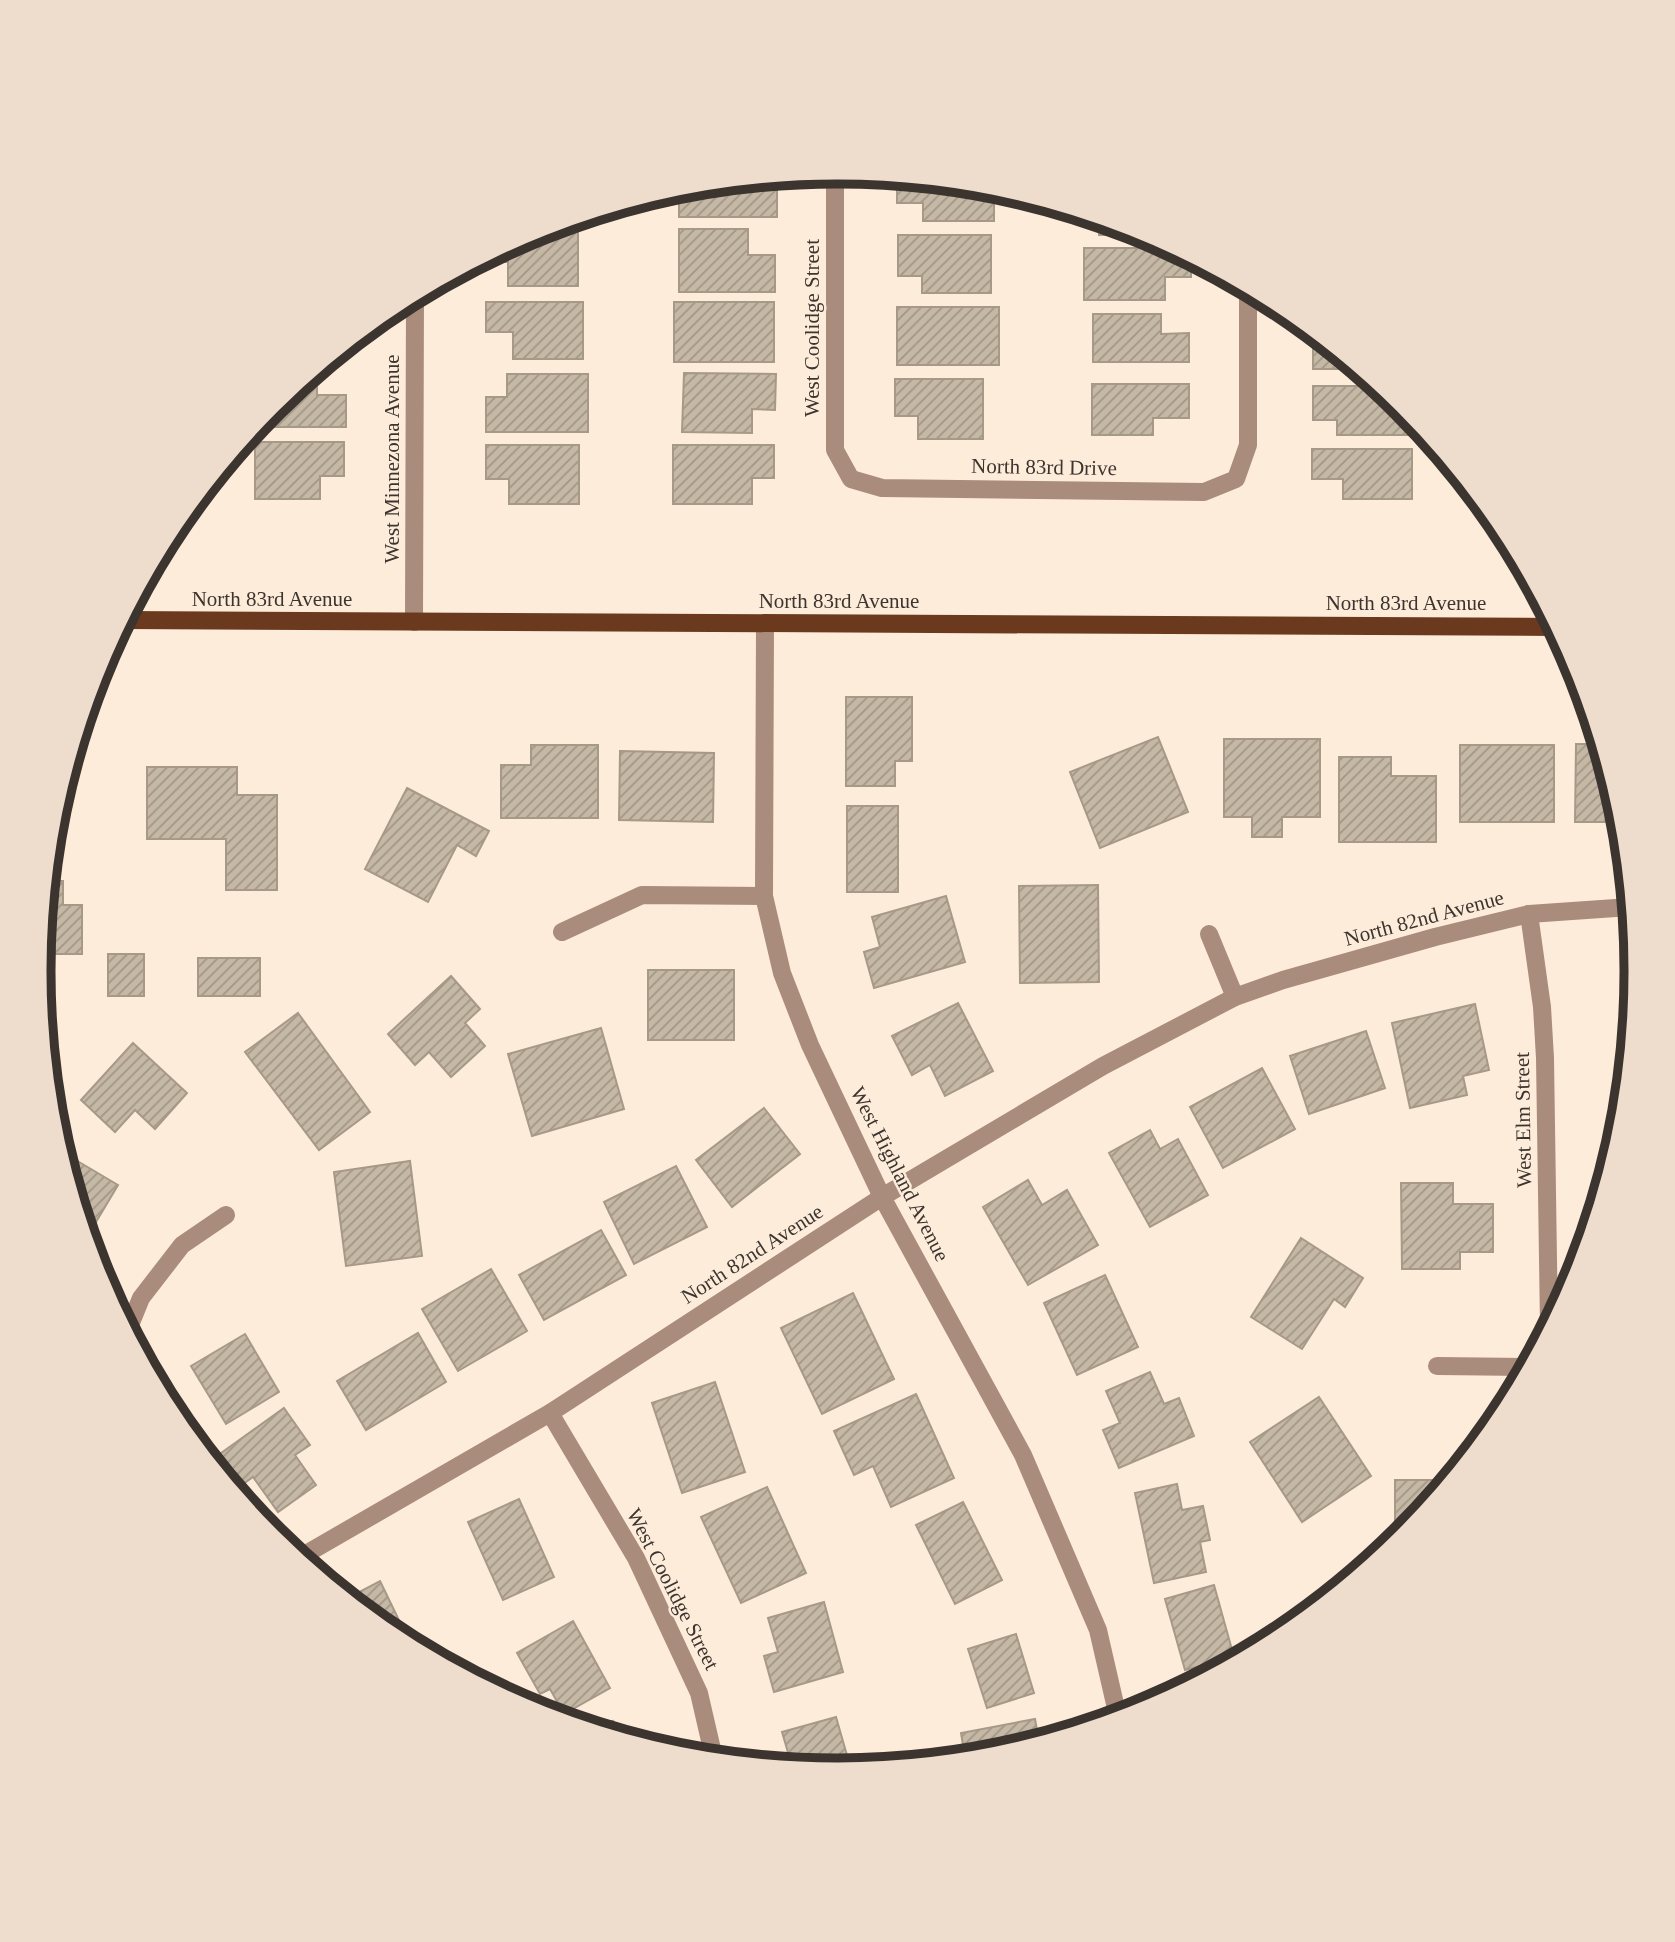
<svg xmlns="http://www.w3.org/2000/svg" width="1675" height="1942" font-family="Georgia,serif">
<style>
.building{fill:url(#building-hatch);stroke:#a69987;stroke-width:2}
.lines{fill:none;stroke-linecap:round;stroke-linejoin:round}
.minor{stroke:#aa8c7c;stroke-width:18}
.major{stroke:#6b3a1e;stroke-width:18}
.labels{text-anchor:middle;stroke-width:5;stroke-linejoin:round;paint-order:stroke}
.street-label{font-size:21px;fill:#3c352f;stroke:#feecdb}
.rim{fill:none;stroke:#3c352f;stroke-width:9}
</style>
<defs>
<pattern id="building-hatch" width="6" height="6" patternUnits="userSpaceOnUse" patternTransform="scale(1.75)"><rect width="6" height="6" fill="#c5b8a5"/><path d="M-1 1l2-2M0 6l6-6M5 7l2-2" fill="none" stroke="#a19687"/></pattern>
</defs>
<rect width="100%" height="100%" fill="#feecdb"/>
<g class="building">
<path d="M897 178 994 187V221H923V203H897Z"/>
<path d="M762 179H777V217H679V188Z"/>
<path d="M1099 219 1144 233 1148 235H1099Z"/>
<path d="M679 229H748V255H775V292H679Z"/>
<path d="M539 230H578V286H508V262H486V257Z"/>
<path d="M898 235H991V293H922V276H898Z"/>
<path d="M1084 248H1171L1191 258V277H1165V300H1084Z"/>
<path d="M486 302H583V359H513V332H486Z"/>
<rect x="674" y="302" width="100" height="60"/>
<rect x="897" y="307" width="102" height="58"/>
<path d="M1093 314H1161V334L1189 333V362H1093Z"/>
<path d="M1313 332 1357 369H1313Z"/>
<path d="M317 370V395H346V427H255L273 406Z"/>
<path d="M684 373 776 374 775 410 752 409V433L682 432Z"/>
<path d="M507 374H588V432H486V397H507Z"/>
<path d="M895 379H983V439H918V416H895Z"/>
<path d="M1092 384H1189V418H1153V435H1092Z"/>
<path d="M1313 386H1378L1403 406 1418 425V435H1337V420H1313Z"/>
<path d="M255 442H344V476H320V499H255Z"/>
<path d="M486 445H579V504H509V479H486Z"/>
<path d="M673 445H774V478H752V504H673Z"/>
<path d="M1312 449H1412V499H1343V479H1312Z"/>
<path d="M846 697H912V761H895V786H846Z"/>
<path d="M1158 737 1188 812 1100 848 1070 772Z"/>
<path d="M1224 739H1320V817H1282V837H1252V817H1224Z"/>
<path d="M1576 744H1600L1622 822H1575Z"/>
<path d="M531 745H598V818H501V765H531Z"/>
<rect x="1460" y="745" width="94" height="77"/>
<path d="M620 751 714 753 713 822 619 820Z"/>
<path d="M1339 757H1391V776H1436V842H1339Z"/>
<path d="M147 767H237V795H277V890H226V839H147Z"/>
<path d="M407 788 489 831 476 856 457 845 428 902 365 869Z"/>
<rect x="847" y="806" width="51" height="86"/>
<path d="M47 881H63V905H82V954H40Z"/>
<path d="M1098 885 1099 982 1020 983 1019 886Z"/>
<path d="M946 896 965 962 874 988 864 952 880 947 872 917Z"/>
<rect x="108" y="954" width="36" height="42"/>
<rect x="198" y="958" width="62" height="38"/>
<path d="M1627 961H1635L1636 971 1628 1055Z"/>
<rect x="648" y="970" width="86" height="70"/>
<path d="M451 976 480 1009 465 1023 485 1046 451 1077 429 1052 415 1065 388 1034Z"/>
<path d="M958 1003 993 1071 945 1096 930 1065 912 1075 892 1036Z"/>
<path d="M1475 1004 1489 1070 1463 1076 1467 1095 1410 1108 1392 1023Z"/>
<path d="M298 1013 370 1112 319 1150 245 1052Z"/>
<path d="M601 1028 624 1109 532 1136 508 1054Z"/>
<path d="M1366 1031 1385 1088 1309 1114 1290 1056Z"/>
<path d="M133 1043 187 1093 155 1129 135 1110 115 1132 81 1100Z"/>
<path d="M1262 1068 1295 1129 1223 1168 1190 1107Z"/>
<path d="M764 1108 800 1154 732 1207 696 1160Z"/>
<path d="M1150 1130 1160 1149 1178 1139 1208 1195 1150 1227 1109 1153Z"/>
<path d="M74 1159 118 1185 87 1237 67 1170Z"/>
<path d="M410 1161 422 1256 346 1266 334 1172Z"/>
<path d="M676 1166 707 1227 634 1264 604 1202Z"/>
<path d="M1028 1180 1042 1205 1067 1190 1098 1245 1028 1285 983 1207Z"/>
<path d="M1401 1183H1453V1204H1493V1252H1460V1269H1402Z"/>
<path d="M601 1230 626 1275 544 1320 519 1275Z"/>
<path d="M1301 1238 1363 1278 1345 1307 1334 1299 1302 1349 1251 1317Z"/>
<path d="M491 1269 527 1331 458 1371 422 1309Z"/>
<path d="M1105 1275 1138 1347 1077 1375 1044 1303Z"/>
<path d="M853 1293 894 1379 822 1414 781 1328Z"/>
<path d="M418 1333 446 1382 366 1430 337 1381Z"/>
<path d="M245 1334 279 1392 226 1424 191 1366Z"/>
<path d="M1150 1372 1164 1404 1179 1398 1194 1436 1119 1468 1103 1430 1120 1423 1106 1391Z"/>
<path d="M715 1382 745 1472 682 1493 652 1403Z"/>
<path d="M916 1394 954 1478 891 1507 873 1466 854 1475 834 1431Z"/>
<path d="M1319 1397 1371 1476 1302 1522 1250 1442Z"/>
<path d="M284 1408 310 1445 295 1455 316 1485 278 1512 253 1477 239 1487 217 1456Z"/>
<path d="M1395 1480H1449L1402 1536 1395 1542Z"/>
<path d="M1177 1484 1182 1510 1203 1506 1210 1540 1200 1542 1206 1572 1154 1583 1135 1493Z"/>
<path d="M767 1487 806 1573 741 1603 701 1517Z"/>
<path d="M519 1499 554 1577 503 1600 468 1522Z"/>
<path d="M963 1502 1002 1580 955 1604 916 1525Z"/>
<path d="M380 1581 411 1645 393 1635 348 1598Z"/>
<path d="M1214 1585 1234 1657 1185 1670 1165 1599Z"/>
<path d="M824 1602 843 1672 774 1692 764 1656 778 1652 768 1618Z"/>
<path d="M573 1621 610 1688 564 1714 550 1689 540 1694 517 1653Z"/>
<path d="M1016 1634 1034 1693 987 1708 968 1649Z"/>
<path d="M836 1717 851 1769 837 1770 792 1766 782 1732Z"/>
<path d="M1035 1719 1039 1741 993 1755 965 1757 961 1733Z"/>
<path d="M613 1721 617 1735 590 1727Z"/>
</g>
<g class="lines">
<g class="minor">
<path d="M835 172V450L851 479 882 488 1204 492 1236 479 1248 445V289"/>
<path d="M414 622 415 295"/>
<path d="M765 623 764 896 782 973 810 1045 882 1197 1023 1455 1098 1630 1118 1717"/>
<path d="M1529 914 1542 1007 1545 1058 1549 1326"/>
<path d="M562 932 642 895 764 896"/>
<path d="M1209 934 1235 997"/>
<path d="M128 1330 141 1298 182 1245 226 1215"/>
<path d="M1437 1366 1528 1367"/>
<path d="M550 1413 636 1558 699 1693 714 1758"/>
<path d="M299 1558 550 1413 882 1197 1103 1066 1235 997 1283 980 1435 937 1529 914 1630 907"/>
</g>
<path class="major" d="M123 620 1555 627"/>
</g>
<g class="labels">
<g class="street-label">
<text transform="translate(812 328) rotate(-90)" y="7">West Coolidge Street</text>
<text transform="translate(392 459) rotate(-90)" y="7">West Minnezona Avenue</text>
<text transform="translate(1044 467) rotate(1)" y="7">North 83rd Drive</text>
<text x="272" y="606">North 83rd Avenue</text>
<text x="839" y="608">North 83rd Avenue</text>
<text x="1406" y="610">North 83rd Avenue</text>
<text transform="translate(1424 918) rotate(-15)" y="7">North 82nd Avenue</text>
<text transform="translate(1523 1120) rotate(-91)" y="7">West Elm Street</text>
<text transform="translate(900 1174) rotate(63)" y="7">West Highland Avenue</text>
<text transform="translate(752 1254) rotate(-33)" y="7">North 82nd Avenue</text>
<text transform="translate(673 1589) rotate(63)" y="7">West Coolidge Street</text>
</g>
</g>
<path d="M0 0H1675V1942H0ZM837 184H838A786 786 0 0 1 1624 970V972A786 786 0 0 1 838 1758H837A786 786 0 0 1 51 972V970A786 786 0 0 1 837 184Z" fill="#eeddcd" fill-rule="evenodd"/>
<path class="rim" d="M837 184H838A786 786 0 0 1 1624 970V972A786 786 0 0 1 838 1758H837A786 786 0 0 1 51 972V970A786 786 0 0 1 837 184Z"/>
</svg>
